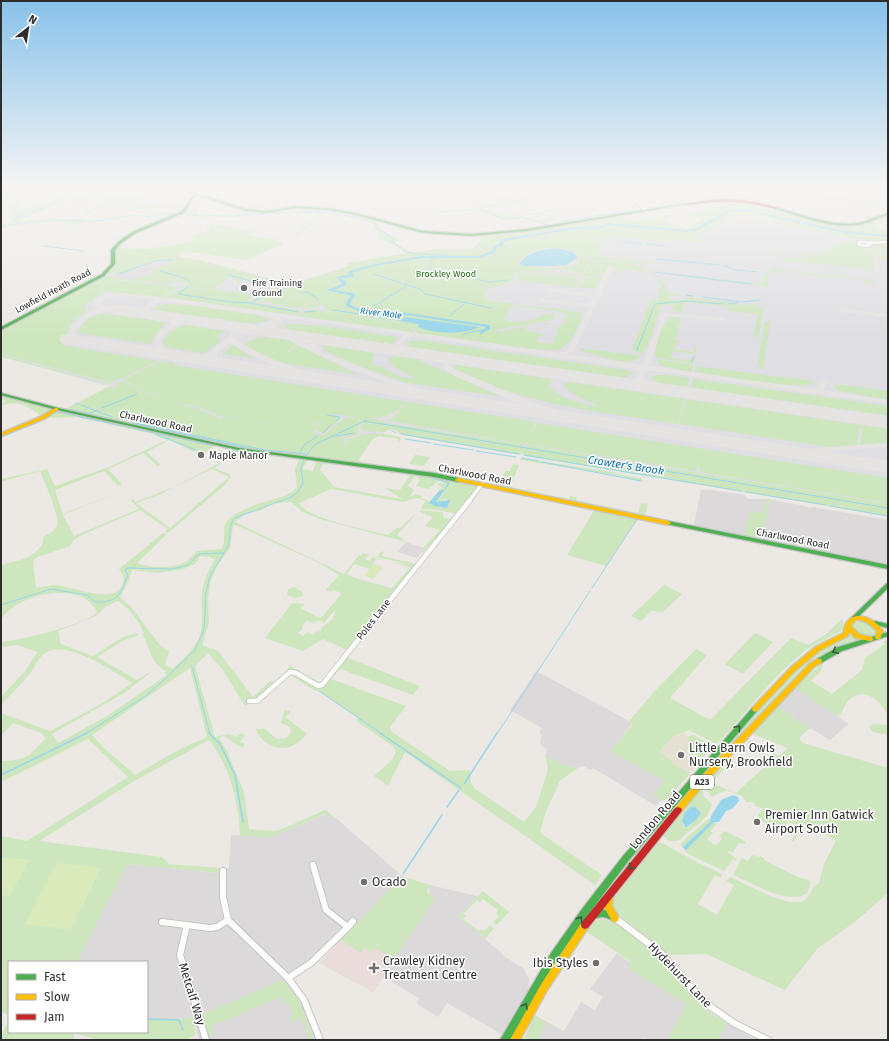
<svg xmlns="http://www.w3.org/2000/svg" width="889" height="1041" font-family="'Fira Sans',sans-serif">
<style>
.industrial{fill:#dcd9db}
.education{fill:#e6e0d3}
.medical{fill:#e9dcdb}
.airport{fill:#dfdee2}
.green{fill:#cee6be;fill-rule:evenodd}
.pitch{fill:#d9eabb}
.water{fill:#99d6ec}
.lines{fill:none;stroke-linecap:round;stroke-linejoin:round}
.stream-far1{stroke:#99d6ec;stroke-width:1}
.stream{stroke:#99d6ec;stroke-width:1.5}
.river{fill:#99d6ec;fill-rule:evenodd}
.taxiway{fill:#e6e4e2;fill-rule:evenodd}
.runway{fill:#e6e4e2;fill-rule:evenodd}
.street-far3-casing{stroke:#c5c4c5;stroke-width:4}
.street-far2-casing{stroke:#c5c4c5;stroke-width:5}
.street-far1-casing{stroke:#c5c4c5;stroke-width:6}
.street-casing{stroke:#c5c4c5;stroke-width:8}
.fast-casing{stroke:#c5c4c5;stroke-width:2.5}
.slow-casing{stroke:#c5c4c5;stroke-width:2.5}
.jam-casing{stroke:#c5c4c5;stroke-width:2.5}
.street-far3{stroke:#fcfcfb;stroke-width:2.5}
.street-far2{stroke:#fcfcfb;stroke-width:3.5}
.street-far1{stroke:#fcfcfb;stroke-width:4.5}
.street{stroke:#fcfcfb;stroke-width:6}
.fast{fill:#4caf50;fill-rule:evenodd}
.slow{fill:#ffc107;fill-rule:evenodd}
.jam{fill:#c62828;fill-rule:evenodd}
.oneway{stroke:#385b3a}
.poi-dot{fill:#706f6e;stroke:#fff;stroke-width:1.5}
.labels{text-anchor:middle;stroke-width:3;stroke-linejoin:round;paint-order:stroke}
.far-park-label{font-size:9px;fill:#2c6e1b;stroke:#fff}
.far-poi-label{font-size:9px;fill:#2e2e2e;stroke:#fff;text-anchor:start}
.far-street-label{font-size:9px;fill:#2e2e2e;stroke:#fff}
.far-water-label{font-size:9px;font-style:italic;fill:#0d6fa3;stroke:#fff}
.shield{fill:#fff;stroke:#6d6d6d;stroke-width:1}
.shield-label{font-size:9px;font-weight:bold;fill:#2e2e2e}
.street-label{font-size:10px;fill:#2e2e2e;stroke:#fff}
.poi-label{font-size:10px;fill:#2e2e2e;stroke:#fff;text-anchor:start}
.water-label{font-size:11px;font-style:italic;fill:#0d6fa3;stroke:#fff}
.near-poi-label{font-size:12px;fill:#2e2e2e;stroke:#fff;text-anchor:start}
.near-street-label{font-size:12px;fill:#2e2e2e;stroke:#fff}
</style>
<rect width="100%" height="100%" fill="#ece8e4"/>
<g class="industrial">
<path d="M156 260H174L133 281 118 280 104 276 107 274 114 275 142 267Z"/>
<path d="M701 490H711L745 495 746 498 750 499H767L806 506 809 508 813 507 888 520V564L805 548 804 545 797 544 796 546 694 525Z"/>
<path d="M406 542 414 545 425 548 417 558 397 552Z"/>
<path d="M536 671 633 723 610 751 665 781 653 795 661 800 656 806 593 768 590 770 583 766 578 768 567 766 545 756 547 750 540 744 542 735 539 733 542 728 510 710Z"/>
<path d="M794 688 810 697 849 724 830 740 791 717 793 715 776 706Z"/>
<path d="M326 814 337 819 402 876 341 941 361 952 364 947 434 900 429 892 430 885 478 896 458 917 503 954 502 955 524 969 529 979V997L507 1037 447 1003 438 1017 416 1003 419 998 383 977 373 992 320 963 336 946 332 943 288 978 304 1000 320 1040H199L193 1017 166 1020 147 1018V962H77L127 864 218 873 219 868H229L231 835 271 837Z"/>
<path d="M617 953 631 963 628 968 687 1004 667 1040H649L643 1037 642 1040H524L536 1016 564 1031 581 1002 595 1010 603 997 590 989Z"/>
<path d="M727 1023 749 1036 758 1040H718Z"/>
</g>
<path class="education" d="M684 733 689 736 688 739 690 742 686 749 703 758 690 774 671 763 673 761 659 752 673 737Z"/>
<path class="medical" d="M341 940 360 952 364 947 370 951 377 949 394 959 373 992 320 963Z"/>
<path class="airport" d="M746 214 819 232 861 240 855 243 854 245 864 248 888 243V515L400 433 394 429 386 430 383 434 371 436 351 462 181 417 110 386 112 384 107 386 1 356V332L20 321 95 282 133 281 179 257 199 260 292 286 477 264 611 232 668 237 736 215Z"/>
<g class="green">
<path d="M52 189H56L54 192 67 195 74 192 66 189H96L86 198C98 199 108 198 119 192V191L112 189H145L130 190 122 194 124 195 108 200 86 199C82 202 81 207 74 206L82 200 66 198 53 206 22 219 23 220 78 219 86 212 109 200 143 191 145 197 147 198 136 204 137 205 185 208 179 214 170 218 177 214 178 208 127 209 105 206 95 209 83 219H91L78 226 55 221 23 223 1 229V224L11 223 14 216 9 211 10 208 7 206 1 205V198L47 193ZM46 195 59 197 58 199 29 209H25L16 201 7 199Z"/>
<path d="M440 199 535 220 553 218H554L551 219 555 220 546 223 550 225C509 233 465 239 423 232 400 228 377 219 355 213 372 212 405 228 423 231 464 238 507 233 546 224L522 216 506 220 477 209H468L478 207Z"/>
<path d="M722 200H734C762 206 847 232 871 222L863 215 871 217 876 214 888 213V219L876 221 880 224 876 226 888 231V241L870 242 821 232 813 234 818 232 813 230 808 232C787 224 759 211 736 216L696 237 705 242 702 243 683 239 670 247 680 240 664 241 615 236 599 239 598 242 599 243 614 241 598 245 600 246 598 256 650 262 648 264 629 262 646 270 614 261 618 260 606 258 613 260 593 261 589 260V256H584V258H587L591 262 581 273 557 269 541 270 580 275 578 276 554 273 559 275 556 274 541 271 520 272 513 270 517 273 507 284C518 279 514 272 531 272L579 277C586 274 587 265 593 263 607 257 646 268 658 277 662 280 664 282 666 287L664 291 683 296 670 295 668 299 682 301 687 297 738 303 739 305 754 307 755 306 742 304H755L763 308 759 337 758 338 753 336 758 315 755 314 728 311V307L685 302 682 313 673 310 671 305 661 306 648 345 642 354 632 350 651 299 657 300 662 283 658 282 659 278 649 273 630 269 629 270H615V267L608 266 604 273 577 278 526 273 517 276 509 284 489 288 482 286 478 287 488 289 483 296 490 301 547 308 548 307 582 313V318L570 315 582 319 571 340 559 350 531 349 417 333 416 330 426 331 414 329 400 322 333 313C325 309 323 303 316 298L323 305 279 291 266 279 238 271 264 280 266 284 243 280 240 282H235L238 278 229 277 214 289 191 287 192 289 204 288 249 294 252 296 248 300 249 301 302 311 292 315 162 298 165 296 168 298 166 296 187 287 184 285 189 283 175 281 170 284 139 281 135 282 180 287 159 298 106 291 81 307H86L87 310 71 323 66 334 69 338 61 345 158 361 121 379 105 381 1 354V336L19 323 1 335V330L101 276 116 277 119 281 130 283 119 277 123 276 122 277C133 287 162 266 173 260 149 256 131 278 106 274L113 265 116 249 129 237 120 248 149 249 192 242 193 235 207 232V228L210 227 209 223 252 231 248 235 278 240 283 244 246 260 184 251 179 257 199 260 290 284 338 270 348 266 349 263 406 253 394 245 381 240 375 228 376 227 397 238 399 241 395 243 412 253 435 249 471 250 482 239 479 237 523 232 619 214 637 222 641 220 635 217C640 215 642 218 648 219 656 220 666 213 674 215L663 222 688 228 700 220 688 214 712 208 707 205 724 202ZM548 248 567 249 578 254 580 260C576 265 567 268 562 267L561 269 525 266 518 264V261L531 252ZM512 305 553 310 569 315 566 317 563 325 560 324 556 337H545L556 338 553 344 536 342 538 336H542L543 334 527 331 526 327 544 323 549 325V323H544L500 332 495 330 546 321 551 319 555 314C546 312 542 317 535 319 525 323 514 322 504 320Z"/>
<path d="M189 207 199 209 197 214 223 215 265 211 242 208 243 207 278 208 275 212H302L293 209 294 207 326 209 322 212 363 219 366 217 383 222 373 227V225L365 220 324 214 297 235H294L318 217 319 213H259L237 217 208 216 202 219 182 214Z"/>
<path d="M831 240 839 245 848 242 843 240 853 241 858 245 867 248 874 258V270L801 262 826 252 829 253 826 250 798 262 777 261 785 258 767 251 769 250 791 260 795 259 837 246V244L827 241Z"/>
<path d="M888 242V253H885L886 261 888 262 878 259 869 247 874 244Z"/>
<path d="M773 269 851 277 874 281 875 284 868 283 859 279 822 275 830 279 822 278 820 275 821 278 810 274 779 270 785 274 773 272Z"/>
<path d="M766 273 769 274 767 288 763 286 676 276 677 274 762 284 764 274Z"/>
<path d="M530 274 576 279 580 281 576 288 516 280 521 275Z"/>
<path d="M603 275 595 288H578C584 277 592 277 603 275Z"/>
<path d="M269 285 278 291 322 306 309 309 272 304V302L253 301V298L257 299 263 296 262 295 270 288Z"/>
<path d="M163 304C178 303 261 312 269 320L254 324 155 310 157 306Z"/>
<path d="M309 310H315L400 323 413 330 415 333 295 316Z"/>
<path d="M103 313 165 322V323L153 338 152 344 79 333V328L90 318Z"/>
<path d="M672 317H681L675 340 686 343 676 342 674 349 693 352 695 348H697L696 353 694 354 673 351 671 358 691 361 693 355 695 357 693 364 655 357C656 345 660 323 672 317Z"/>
<path d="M770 322 763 369 760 370V365L758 364 762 339 765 337 763 334 764 323Z"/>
<path d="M293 324 323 326 397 337 392 344 289 330 284 325Z"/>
<path d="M184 325 226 331 217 336 220 342 203 353 165 347 163 342C166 333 176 328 184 325Z"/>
<path d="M264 337 287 340 296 344 289 351 280 350 290 352 297 345 359 375 280 363 244 345 249 343H242Z"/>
<path d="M419 340 627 370 631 371 632 374 625 378 409 347 408 343 410 341Z"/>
<path d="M233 345 253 358 223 354Z"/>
<path d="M323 345 374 353 373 363H364H373L378 367 381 366 400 377 416 379 394 367 388 359 393 356 417 359 499 396 406 383 354 364 324 350Z"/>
<path d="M580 348 641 356C629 370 596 353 581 351Z"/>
<path d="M1 355 101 382 118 380 107 384 1 357Z"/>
<path d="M656 359 693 365 691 372 661 366Z"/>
<path d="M162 361 175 363 174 365 407 402C385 426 357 418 328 413L341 418 326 432 321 433 316 429 321 423V421L309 423 320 422 314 430 311 431 220 416 201 408 162 399 123 380Z"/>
<path d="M456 365 552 379 549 386C555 397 586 405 599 407L572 393 565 387V383L569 382 685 399 678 424C601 412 525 406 455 369L454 367Z"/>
<path d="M696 366 813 381V383C804 391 712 375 695 372Z"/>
<path d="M655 375H666L690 378 687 387 657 383 651 378Z"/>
<path d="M693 379 888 406V416L691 388Z"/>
<path d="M123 381 158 398 199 409 222 419 223 417 311 431 322 436 345 418 376 419 385 423 524 444 525 450 528 445 888 504V516L526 456 522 453 516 454 403 435C396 433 392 424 385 432L364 431 360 428 363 423 361 422 358 429 359 434 344 438 343 434H341L346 446H348L346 442 348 440C371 431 377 432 400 437L401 439 398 443 399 439 378 436 372 440 358 461 409 470 256 451 65 409 110 386 115 388 116 384Z"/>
<path d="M835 384 888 391V400L840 391 835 388Z"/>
<path d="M1 396 53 410 49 413 1 433 40 415C29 406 15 399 1 406V404L6 401 1 399Z"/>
<path d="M686 399 860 425 857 445 829 447 679 424Z"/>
<path d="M408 402 536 422 532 432 538 423 888 478V503L700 472V467L695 466 697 468 696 471 527 444 528 442H525L526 444 390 421Z"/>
<path d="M58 411 216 445 204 453 196 450 194 452 169 440 147 452 161 465 157 466 143 453 108 469 122 484 118 486 104 471 55 490 63 514 119 492 63 515 74 536 139 509 131 500 133 499 135 502 174 487 161 494 136 503 170 528 229 477 212 469 176 486 225 460 221 457 232 449 261 455 238 452 214 468 231 475 229 476 231 477 225 484H226L168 533 165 532 168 529 140 510 82 535 74 540 70 546 35 558 33 561 36 588C43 587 50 585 57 585 73 587 113 604 122 586 125 578 123 575 119 569L163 533 167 534 137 563C149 568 173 569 185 562 190 560 193 554 197 551L221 549C228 541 220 527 228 520 237 511 257 504 270 500 281 496 289 497 297 487L295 469 299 460 263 455 309 460 307 461 302 469 313 471 316 462 314 461 416 474 408 486 414 490 410 496H413L415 494 422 496 420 498 430 501 442 487 437 485 438 483 444 484 445 483 438 481 428 489 416 486 420 480 418 478 420 474 478 486 456 514 439 510 424 509 421 508 426 501 417 498 403 502 331 489 299 503C305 518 371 531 388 535L397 528H400L414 515H415L397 535 406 542 320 519 302 512 291 502 270 504 262 510 245 514 235 522 344 574 359 555 361 556 363 553 369 555 365 559 370 561 372 557 387 561 376 559 370 569 354 564 347 574 358 579 392 588 410 567 392 562 412 565 377 557 382 551 384 552 382 556 420 565 348 658 420 686 413 695 340 669 331 679 406 706 390 727 392 732 450 771 470 770 471 783 475 789 524 822 536 807 547 773 548 767 545 756 567 766 578 768 560 781 545 814 540 833 602 875 595 885 405 752 388 786 374 776 392 760 396 752 393 746 356 721 358 718 319 691H315L292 676C281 676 269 693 262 701L258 699 245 706 222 669 208 653 195 666 215 737 229 734 237 737 241 733 245 735 240 742 245 744 242 748 224 736 219 738 227 751 244 792 249 829 272 831 280 830 325 810 337 819 325 814 271 837 240 836C239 802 230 767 209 740L136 780 39 841 162 857 169 864 219 868 218 873 127 864 77 962H9V1015L1 1012V836L27 841 128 777 88 739 1 782V761C28 760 28 757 46 738L41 733 13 723 1 736V713L50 731 101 704 132 683C115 672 65 638 45 653 39 657 35 667 30 673 21 684 11 695 1 705V697L26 670 37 652 17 645 1 647V642C26 639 76 627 97 613 85 579 16 593 1 620V565C20 560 32 560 43 543V537C48 534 55 532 57 525 60 517 44 480 40 471L1 482V479L47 469 55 486 109 467 167 440 149 433 77 417 49 418 1 438V436ZM323 464 339 465 410 475 400 490 385 488 402 499 334 487 320 470ZM444 490 445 491 436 503 447 499 449 505 446 508 430 504 440 491ZM233 525 238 526 319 563 339 575 326 590 331 592 333 590 342 593 322 617 319 618 300 608 305 604 292 603 265 638 303 651 323 639 347 650 320 685 318 681 290 666 282 676 272 682 270 681 253 697 218 651 202 645 209 623 208 597 210 583 217 566 230 548ZM200 556 210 557 215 560C209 570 203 580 202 592 200 607 205 622 199 638 194 649 182 660 173 669L165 665 169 652 159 644 132 608 120 597 129 580 132 570 158 573 184 569 195 564ZM118 601C131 610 138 620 144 633L142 634C151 647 150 665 167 671L164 673 167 675 107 716 58 743 52 734 124 693 155 669 137 680 97 657 124 640 139 635 137 633 123 637 93 656 61 644 58 631 96 616 105 607ZM335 610 333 619 322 627 320 632 317 631 313 635 307 632 303 636 298 633 303 628 302 627 307 620 313 624 317 621 323 622V624ZM190 668 207 737 178 750 135 775 103 747 92 735Z"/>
<path d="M861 425 888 429V442L859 445 862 433Z"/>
<path d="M415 455 430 457 424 466 409 464Z"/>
<path d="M521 458 617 473V474L641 478 643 480 642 482 620 476 520 460Z"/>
<path d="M513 464 519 465 510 487 569 499 570 496 577 497 576 500 638 513 641 503 648 504 645 516 498 487 505 471H510Z"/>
<path d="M767 499 770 500 761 540 744 536 750 512 763 513Z"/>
<path d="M595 509 638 518 606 566 567 555Z"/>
<path d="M421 510 443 512V517L450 519 455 515 423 553H420L425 548H423L440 530 425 526 433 517 420 512Z"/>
<path d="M664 585 682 594 663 612 651 611 641 621 631 616Z"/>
<path d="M294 587 302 592 303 596 296 598 287 595 288 589Z"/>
<path d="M843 618C843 620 843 626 843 629 842 632 815 644 806 650 772 676 747 713 718 743H714L689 730 673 737 659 752 673 761 672 763 690 774 666 800H661L653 795 665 781 610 751 633 724 629 721 654 692 696 649 707 655 670 698 710 720 791 638 808 645 825 635Z"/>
<path d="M860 621 868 622 877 630V634C867 641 859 634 852 628L853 623Z"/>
<path d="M755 633 773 642 743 674 725 664Z"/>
<path d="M849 634 860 640 842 646 811 664 577 928 629 860 750 717 800 666 820 650Z"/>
<path d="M888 640V716C882 701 863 685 848 701 844 705 843 712 839 717L794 688 824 661 821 671 811 681 832 694 862 670 865 658 885 644 883 641Z"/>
<path d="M776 706 793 715 792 718 810 728 800 737V740L803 743 888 768V893L856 921 817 949 785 990 706 954 667 955 653 942 615 912 611 902 657 843 660 842 695 861 722 874 721 878 715 875 698 904 717 915 734 885 726 881 730 877C746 884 788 908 803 901 811 897 811 886 819 883L824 864 836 841 820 830 804 824 793 842H791L799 827 788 821 782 832 756 818 763 808 756 807 753 802H746L742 796 727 790 712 797 704 786 732 757 735 758 711 783 736 793 771 761 773 753 778 756 788 748 753 734Z"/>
<path d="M284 710 291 711 285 717 307 734C303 738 298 743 292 746 277 752 260 743 256 729H265L277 739 286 738 291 733 290 727 281 723Z"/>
<path d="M871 724 888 725V735L873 732 869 727Z"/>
<path d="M692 734 706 742 711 747 703 758 686 749 690 742 688 738Z"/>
<path d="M702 787 704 797 712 804 707 816 678 841H669L663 836ZM693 807 701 813 688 828H685L682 823C683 816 686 808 693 807Z"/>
<path d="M708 819H712L717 823 711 831 713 833 707 839 716 846 722 839 719 836 725 831C731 835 742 838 746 842L745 844 739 843 732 853 730 851 727 852 737 859 736 861 733 859 724 871 688 854 681 845 682 842Z"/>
<path d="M752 855 759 857 760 856 764 858V860L793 875 794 873 795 876 811 881 808 892C793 908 750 882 733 875L742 858 748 861Z"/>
<path d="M402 876 430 885 427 893 433 895 434 900 394 959 377 949 370 951 364 948 360 952 341 940Z"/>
<path d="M483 891 509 912 497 925 493 922 499 916 496 913 498 910 483 899 480 902 477 900 463 914 466 916 463 919 479 931 481 929 484 931 490 925 494 928 485 939 458 917Z"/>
<path d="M601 919C635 922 681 987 707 1010 713 1015 720 1019 727 1023L718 1040H667L687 1004 627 968 631 962 586 931 593 922Z"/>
<path d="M282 980 299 1000 314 1040H310L301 1018 292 1022 290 1016 293 1014 288 1002 283 1004 280 997 212 1026 215 1037 209 1034 203 1014Z"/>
<path d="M534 1015 547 1022 537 1040H524Z"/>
<path d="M193 1017 196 1035 185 1040H98L75 1033 73 1040H1V1035L9 1020V1032H147V1018L166 1020Z"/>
</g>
<g class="pitch">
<path d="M374 564 383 567 373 579 364 576Z"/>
<path d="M1 857 29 860 10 896 1 895Z"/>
<path d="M57 862 101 868 71 930 25 924Z"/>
</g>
<g class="water">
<path d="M558 248 572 252 578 258C567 262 566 271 552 261L558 266H525L519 264 527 256 538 251 547 258 539 251Z"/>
<path d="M404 317 479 327H480C463 335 435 334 418 327L419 324 400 321Z"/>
<path d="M423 476 436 478 450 483 436 502 450 500 447 508 435 506 429 503 440 490H444L448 483Z"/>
<path d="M733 795 738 797 739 801 732 809 726 811 719 822H714L686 850 683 847 710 822 711 816 721 800Z"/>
<path d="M690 807H695L701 813 697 819 686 828 682 822 684 814Z"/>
</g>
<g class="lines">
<g class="stream-far1">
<path d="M587 189 620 197 628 196"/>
<path d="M465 190 518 202"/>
<path d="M759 191 760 189"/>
<path d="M632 195 665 192 719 197"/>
<path d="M806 196 873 202V194L870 190"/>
<path d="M744 200 751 196"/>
<path d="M483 207 518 202 527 197"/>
<path d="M715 208 742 202"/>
<path d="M262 211 276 209"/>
<path d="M439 212 476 209 506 220 522 217 547 225 525 229"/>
<path d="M183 214C196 215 210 216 223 216 274 216 327 204 376 224L375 227"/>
<path d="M528 215 559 209"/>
<path d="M563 221 642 209"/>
<path d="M18 222 14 221 18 217 48 206 62 198V196L49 193 53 189"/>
<path d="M1 226 53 220 98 221 134 215 148 217 156 214H180"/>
<path d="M376 227 395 240 392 241 406 252 419 254"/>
<path d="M618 241 642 244"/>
<path d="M647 244 665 246"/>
<path d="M43 246 84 251"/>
<path d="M422 254 450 256"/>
<path d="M439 256 431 260 429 268 443 275 454 277H466L489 282 509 280"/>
<path d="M657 259 720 265"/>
<path d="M724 265 735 270 758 272"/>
<path d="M160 271 185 278 189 281"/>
<path d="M654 272 751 284"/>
<path d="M119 274 155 261 172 260"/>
<path d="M374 274 420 289 425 294 491 308"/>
<path d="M229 275 254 282"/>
<path d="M187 287 178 294 231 302 251 303"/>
<path d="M280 290 289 287"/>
<path d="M308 292 319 300"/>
<path d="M300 293 307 292"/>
<path d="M686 295 693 296"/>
<path d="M703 297 741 302 760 300"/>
<path d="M254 301 276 291"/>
<path d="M250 303 298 312"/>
<path d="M728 304 737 303"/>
<path d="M374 306 405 287 406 284"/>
<path d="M333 310 399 320"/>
<path d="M305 312 316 311"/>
<path d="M450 316 465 303"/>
<path d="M463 334 482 330"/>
<path d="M637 350 655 304 687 301 723 304"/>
<path d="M692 361 694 356"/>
<path d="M76 403 112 417"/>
<path d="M102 408 137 394"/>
<path d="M66 409 87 413"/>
<path d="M98 410 88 414 257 450"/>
<path d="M58 412 215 446"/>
<path d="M327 415 340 417 336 421"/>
<path d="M364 421 888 508"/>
<path d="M135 423 265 450 306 454"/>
<path d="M391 430 396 433"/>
<path d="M323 433 331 425"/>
<path d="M156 434 196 450"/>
<path d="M401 434 519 454"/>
<path d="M336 436 354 433"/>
<path d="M1 437 36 423 57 412"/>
<path d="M405 439 431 443"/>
<path d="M434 444 473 450"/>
<path d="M218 446 222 447"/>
<path d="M224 448H227"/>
<path d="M231 449 237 451"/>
<path d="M476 451 516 457"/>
<path d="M300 453 304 445 318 436"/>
<path d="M524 455 741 491"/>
<path d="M306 456 314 445 366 420"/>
<path d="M522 458 539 461"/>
<path d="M542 462 641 481"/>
<path d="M746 492 826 505"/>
<path d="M830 506 888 516"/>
<path d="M592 588 638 518"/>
<path d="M1 605 51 589 87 595 95 602C119 602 119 596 128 575L125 570 127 568 173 569 188 565 199 554 223 553C235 541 225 528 235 518L291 497 298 492 303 483 301 468 304 459"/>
<path d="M192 667 210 734"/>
<path d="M319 691 382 734"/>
<path d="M85 734 144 697 164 680 195 650 204 630 206 592 210 576 224 553"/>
<path d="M497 734 590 591"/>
</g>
<g class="stream">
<path d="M209 733 220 744 235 775 243 822"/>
<path d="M380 733 461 788"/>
<path d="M1 775 87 733"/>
<path d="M464 784 497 733"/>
<path d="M447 807 459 790"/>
<path d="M403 874 442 815"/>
<path d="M147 1019 179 1020 183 1030"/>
</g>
<path class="river" d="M745 209 844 231 888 235V237L844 233 745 211 729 213 696 231 687 232 610 225 602 228 568 230 505 241 502 246 496 248V252L481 258H422L376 266 354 272 352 273 354 276 353 277 342 278 347 284 346 285 334 290 353 293 355 296 351 301 350 305 364 311 400 312 490 325V329L481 334 479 333 486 327 400 314 363 313 346 306 347 301 351 296 350 295 329 291 327 290 342 284 337 277 339 276 349 275 348 272 352 270 376 264 422 256H480L493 250V246L499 244 501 240 503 239 568 228 601 226 610 223 687 230 694 229 727 211Z"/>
<g class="taxiway">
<path d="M611 265 614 267 574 351 568 354 642 365 662 313 724 318 726 319V321L666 316 649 366 811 389 818 387 821 380H824L828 382 824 390H821L888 400V404L647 370 644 377 647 383 655 387 651 389 641 386 640 383C634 386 624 387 619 383L620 381C630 379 634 384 638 373L636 370 637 369 410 336 403 343V347L419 352 420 353 417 355 396 348 397 343 403 335 280 317 282 321 276 327C281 335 301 342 310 346 317 330 344 340 356 343V345L354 346 327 341 317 346 322 352 389 379 434 393 459 398 460 400 456 402C391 388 333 363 274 333L270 327 271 325 240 333 235 339 261 354 285 364 310 373 338 379V383C319 386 244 355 231 342L217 353V358L224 361V365H218L211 360 210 357 191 360V358L209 353 229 336 232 331 228 327V325H232L239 330 274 320V319L267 316 162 301 149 309 150 311 156 315 153 317 145 313 143 308 149 303 155 300C139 298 113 291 99 303 106 308 116 306 122 310L119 312C102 309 95 312 82 323 78 326 75 328 74 333L79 338 92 342V344L75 340 68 333 70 327 89 311 99 308 92 303C108 285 149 297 171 298L559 353 568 350 589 307 542 302 539 300 542 298 590 304 593 297 548 292 545 290 548 288 595 294 608 267Z"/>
<path d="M841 308 888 314V318L839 311 838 310Z"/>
<path d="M167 315 176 319 177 322 194 319 197 321C193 324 185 323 179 325 171 328 153 339 165 349 168 351 173 353 176 355L178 356 174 358C152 352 147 336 170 325L171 321 164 317Z"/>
<path d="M459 356 473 358 491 364 487 366C476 363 458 354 450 366L454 369 532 402 567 413 610 421 611 423 607 425 566 417 526 406 448 373 442 366 447 360Z"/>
<path d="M888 443V447L804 453 769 450 765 448 769 446 804 449Z"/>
</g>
<g class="runway">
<path d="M119 305 888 416V428L113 314 111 310 113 306Z"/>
<path d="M68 334 888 461V473L62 343 59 339 62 335Z"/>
</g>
<defs>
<g id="street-far3">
<path d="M28 189H44"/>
<path d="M628 189 627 193 646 210"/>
<path d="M214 192H232L241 195"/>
<path d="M198 196 210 192 211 189"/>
<path d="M747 202 771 195"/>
<path d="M859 242H867L870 245 864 246 858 244Z"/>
<path d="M868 243 888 242"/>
</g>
<path id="street-far2" d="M469 501 482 484"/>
<path id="street-far1" d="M249 701H257L290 672 296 673 318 686 322 685 470 500"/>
<g id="street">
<path d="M223 871V897L228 920 288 978 304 1000 320 1040"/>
<path d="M615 918 660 952 695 992 711 1007 734 1023 768 1040"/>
<path d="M162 922 210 928 217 927 228 920"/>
<path d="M187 925 180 955 206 1040"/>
<path d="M348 927 353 921"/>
<path d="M288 978 311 963 348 927 326 910 313 865"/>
</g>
<g id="fast">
<path d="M1 189H5L1 191Z"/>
<path d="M179 189H185L246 209 267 211 296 206 328 208 356 213 423 231 472 234 527 229 686 203 688 204 527 231 472 236 423 233 356 215 328 210 296 208 267 213 246 211 196 195 184 213 136 233 121 243 115 250V264L104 276 1 330V327L102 274 111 264V250L119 241 134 231 182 211 194 194Z"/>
<path d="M776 207C801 214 832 227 858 223 869 221 878 215 888 213V215C878 217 869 224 858 225 831 229 800 216 775 209V207Z"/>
<path d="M1 393 58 408 239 448 434 473 458 478 461 480 458 482 434 477 239 450 57 410 1 395Z"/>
<path d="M668 521 888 565V569L666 524 665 523 666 522Z"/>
<path d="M888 583V588L854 621H850L849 620 850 619 886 584Z"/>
<path d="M875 621 888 624V628L873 624 872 623 873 622Z"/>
<path d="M888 632V636L842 651 821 663H817L816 661 817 659 838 647Z"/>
<path d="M755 706 757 707 758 709 757 711 629 860 588 915 557 959 510 1040H500L551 953 582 909 623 856 753 707Z"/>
<path d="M602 909 617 914 618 917 617 920C611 921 609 918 603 917 598 917 595 920 589 919L588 916 589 913Z"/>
</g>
<g id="slow">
<path d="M55 408H57L59 409 44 419 1 436V433L40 417Z"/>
<path d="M458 478 668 521 671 523 668 525 456 481 455 480 456 479Z"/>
<path d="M857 616C868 616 877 622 883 631L880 639H876L875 637 877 631C871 625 864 619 856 620L851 626 859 634 872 637 873 639 872 641H870L855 638 850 632 848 636 819 651 795 671 757 711 755 712 753 711 752 709 753 707 791 667 815 647 843 633C845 623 847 618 857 616Z"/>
<path d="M817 659H821L822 661 821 663 814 667 706 782 681 812 678 813 675 812 674 810 675 808 700 778 810 663Z"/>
<path d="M609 892 612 893 613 896 612 906 619 918 618 921 615 922 612 921 604 907 605 896 606 893Z"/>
<path d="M585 921 588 922 589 925 588 928 546 992 520 1040H510L540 986 582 922Z"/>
</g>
<g id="jam">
<path d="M731 199 752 201 778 208 776 209C742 200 721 200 686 205L684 204 710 200Z"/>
<path d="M678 807 681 808 682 810 681 812 588 928 585 929 582 928 581 925 582 922 675 808Z"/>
</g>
</defs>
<use href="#street-far3" class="street-far3-casing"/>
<use href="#street-far2" class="street-far2-casing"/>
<use href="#street-far1" class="street-far1-casing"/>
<use href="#street" class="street-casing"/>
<use href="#fast" class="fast-casing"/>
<use href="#slow" class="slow-casing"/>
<use href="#jam" class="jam-casing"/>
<use href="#street-far3" class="street-far3"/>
<use href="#street-far2" class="street-far2"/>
<use href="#street-far1" class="street-far1"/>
<use href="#street" class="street"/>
<use href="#fast" class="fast"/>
<use href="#slow" class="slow"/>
<use href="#jam" class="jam"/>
</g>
<defs><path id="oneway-chevron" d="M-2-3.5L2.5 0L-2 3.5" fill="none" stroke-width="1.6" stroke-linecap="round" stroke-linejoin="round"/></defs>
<g class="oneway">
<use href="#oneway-chevron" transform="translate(835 651) rotate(155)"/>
<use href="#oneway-chevron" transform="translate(738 728) rotate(-49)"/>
<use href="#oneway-chevron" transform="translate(631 867) rotate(130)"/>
<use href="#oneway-chevron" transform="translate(580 919) rotate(-56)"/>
<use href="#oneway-chevron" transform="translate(525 1006) rotate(-60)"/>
</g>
<linearGradient id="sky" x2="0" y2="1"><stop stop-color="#88c2ea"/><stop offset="0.56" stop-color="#f6f5f3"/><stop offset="1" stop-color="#f6f5f3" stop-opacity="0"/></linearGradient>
<rect width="889" height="335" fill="url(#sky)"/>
<g class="poi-dot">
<circle cx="244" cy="288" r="4"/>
<circle cx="201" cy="455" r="4"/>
<circle cx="681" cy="755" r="4"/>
<circle cx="757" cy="822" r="4"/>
<circle cx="364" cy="882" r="4"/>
<circle cx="596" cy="963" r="4"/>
<path d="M372 962h4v4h4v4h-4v4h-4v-4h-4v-4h4z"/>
</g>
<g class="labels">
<g class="far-park-label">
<text x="446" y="277">Brockley Wood</text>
</g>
<g class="far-poi-label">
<text x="252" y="286">Fire Training<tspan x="252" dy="10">Ground</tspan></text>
</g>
<g class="far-street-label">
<text transform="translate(53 291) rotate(-28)" y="3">Lowfield Heath Road</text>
</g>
<g class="far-water-label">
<text transform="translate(381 313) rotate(7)" y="3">River Mole</text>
</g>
<rect class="shield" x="690" y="775" width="24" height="14" rx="3"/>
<g class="shield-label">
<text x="702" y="785">A23</text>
</g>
<g class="street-label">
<text transform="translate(156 421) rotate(12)" y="4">Charlwood Road</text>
<text transform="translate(475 474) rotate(11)" y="4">Charlwood Road</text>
<text transform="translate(793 538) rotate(11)" y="4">Charlwood Road</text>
<text transform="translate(373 619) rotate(-52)" y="4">Poles Lane</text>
</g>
<g class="poi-label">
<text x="209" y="459">Maple Manor</text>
</g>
<g class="water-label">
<text transform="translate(626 465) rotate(9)" y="4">Crawter's Brook</text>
</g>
<g class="near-poi-label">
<text x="689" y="752">Little Barn Owls<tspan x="689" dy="14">Nursery, Brookfield</tspan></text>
<text x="765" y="819">Premier Inn Gatwick<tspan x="765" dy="14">Airport South</tspan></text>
<text x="372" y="886">Ocado</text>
<text x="383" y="965">Crawley Kidney<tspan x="383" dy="14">Treatment Centre</tspan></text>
<text x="588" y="967" text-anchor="end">Ibis Styles</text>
</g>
<g class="near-street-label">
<text transform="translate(655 820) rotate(-50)" y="4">London Road</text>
<text transform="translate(680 975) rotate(46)" y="4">Hydehurst Lane</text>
<text transform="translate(192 994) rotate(73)" y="4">Metcalf Way</text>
</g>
</g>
<rect width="889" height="1041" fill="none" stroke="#2e2e2e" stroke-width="4"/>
<rect x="8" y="961" width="140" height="72" fill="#ffffff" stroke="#ababab"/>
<rect x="16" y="974" width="20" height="6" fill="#4caf50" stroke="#ababab"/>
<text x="44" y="981" font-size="12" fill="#2e2e2e">Fast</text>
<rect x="16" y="994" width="20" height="6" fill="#ffc107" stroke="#ababab"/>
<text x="44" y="1001" font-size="12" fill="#2e2e2e">Slow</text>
<rect x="16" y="1014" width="20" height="6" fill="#c62828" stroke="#ababab"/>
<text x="44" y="1021" font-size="12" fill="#2e2e2e">Jam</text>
<g transform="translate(28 28) rotate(30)" stroke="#ffffff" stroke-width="3" paint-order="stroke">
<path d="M0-3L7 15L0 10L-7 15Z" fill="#2e2e2e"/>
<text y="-6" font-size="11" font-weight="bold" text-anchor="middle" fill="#2e2e2e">N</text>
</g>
</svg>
